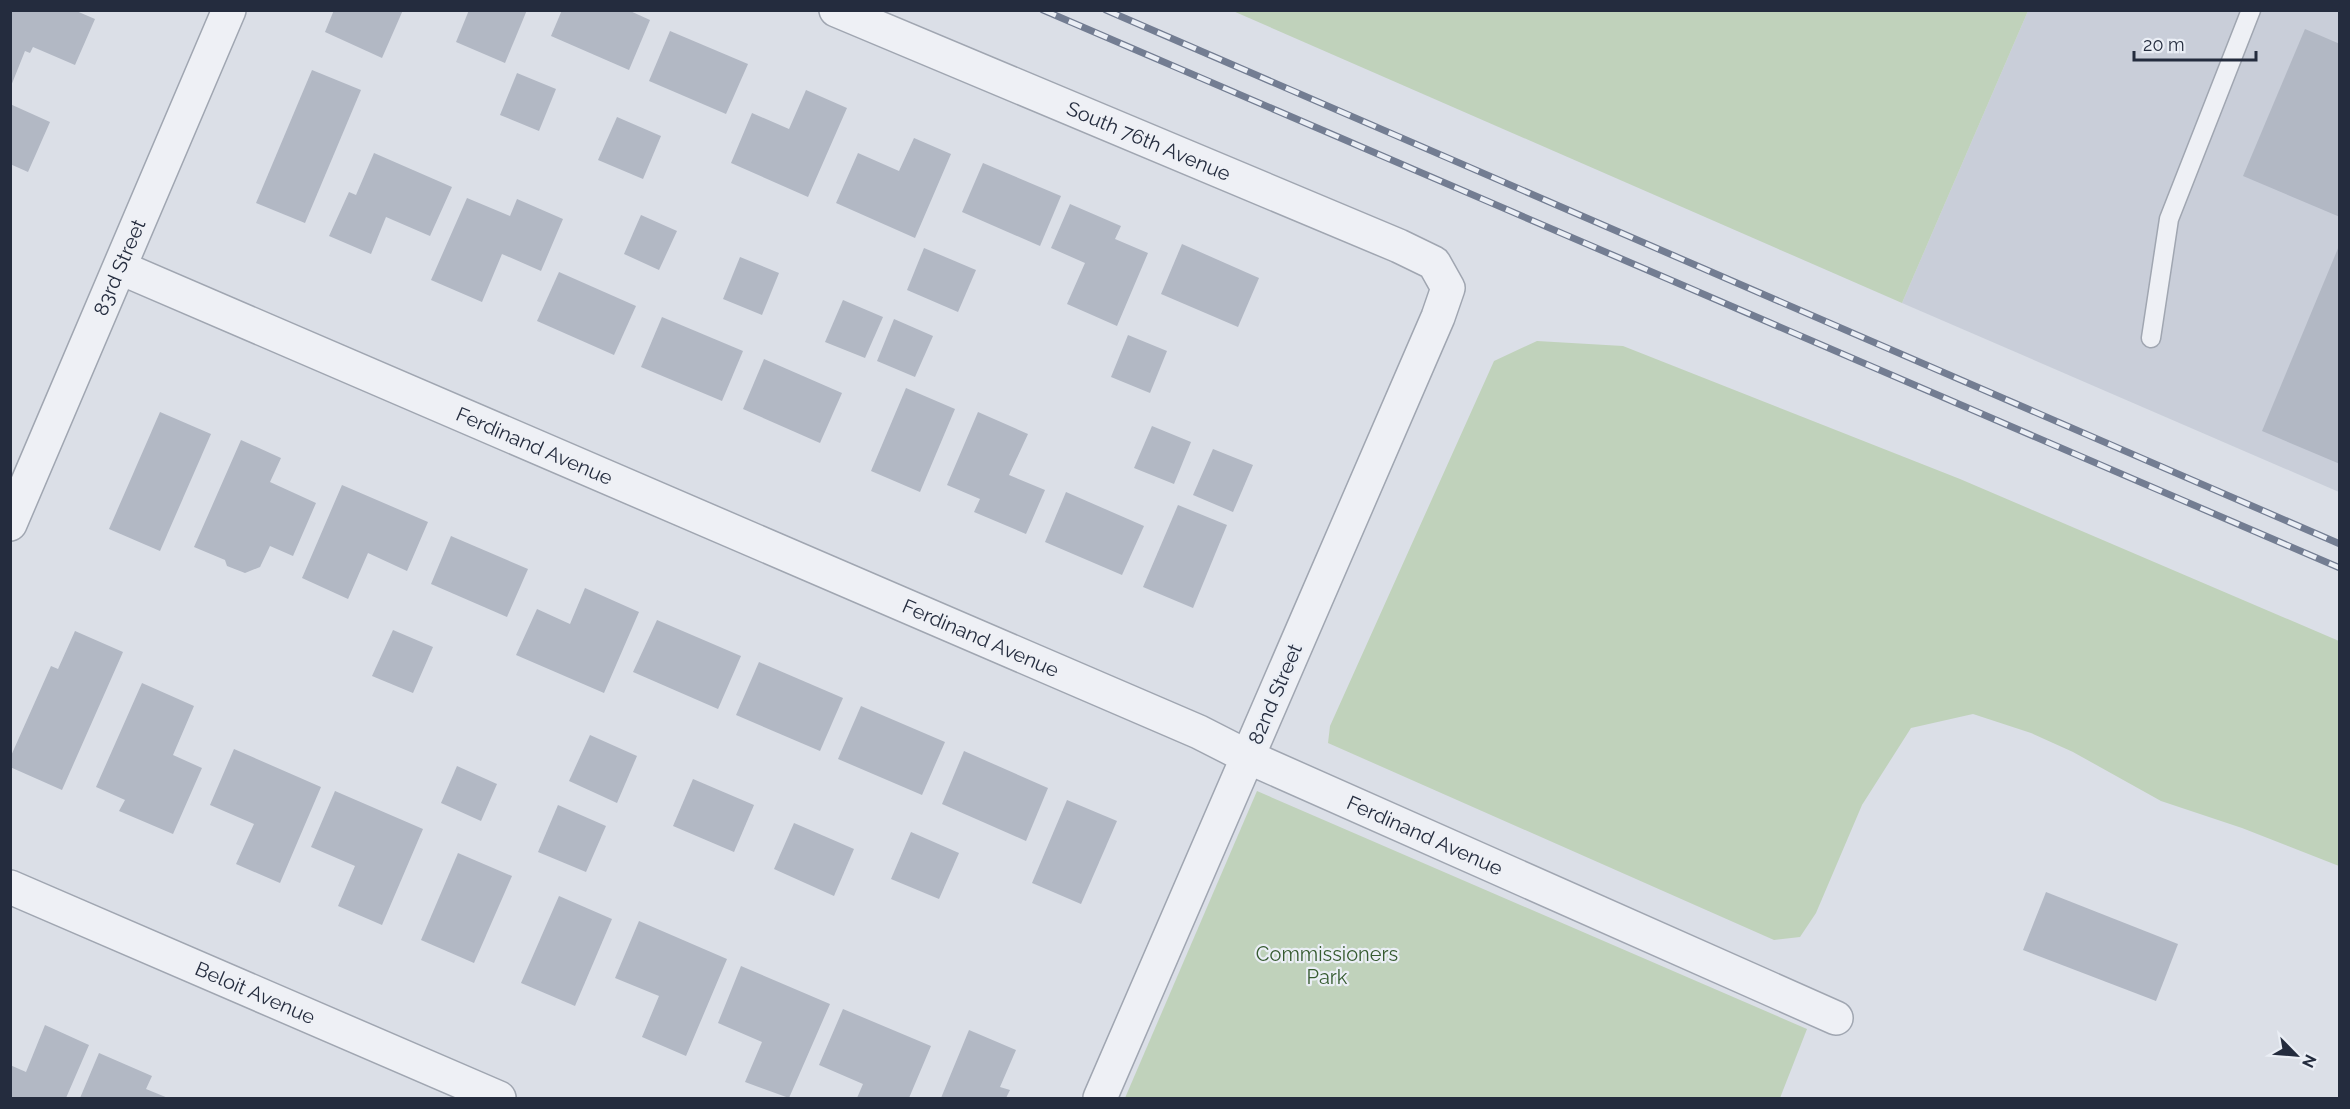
<svg xmlns="http://www.w3.org/2000/svg" width="2350" height="1109" font-family="Raleway,sans-serif">
<style>
.built{fill:#c9ced9}
.green{fill:#c0d2bb}
.building{fill:#b2b8c4}
.lines{fill:none;stroke-linecap:round;stroke-linejoin:round}
.lane-casing{stroke:#a0a6b1;stroke-width:21}
.street-casing{stroke:#a0a6b1;stroke-width:36}
.lane{stroke:#eef0f5;stroke-width:18}
.street{stroke:#eef0f5;stroke-width:33}
.rail-casing{stroke:#737d92;stroke-width:7}
.rail{stroke:#eaeef5;stroke-width:4.5;stroke-dasharray:14;stroke-linecap:butt}
.labels{text-anchor:middle;stroke-width:4.5;stroke-linejoin:round;paint-order:stroke}
.street-label{font-size:20px;fill:#242c3e;stroke:#eaeef5}
.park-label{font-size:20px;fill:#365b30;stroke:#eaeef5}
</style>
<rect width="100%" height="100%" fill="#dbdfe7"/>
<path class="built" d="M2028 11H2339V492L1902 303Z"/>
<g class="green">
<path d="M1233 11 2028 10V11L1902 303Z"/>
<path d="M1537 341 1623 346 1960 479 2339 641V866L2242 828 2161 801 2073 752 2031 733 1973 714 1911 728 1862 805 1816 913 1800 937 1774 940 1328 743 1330 726 1494 361Z"/>
<path d="M1257 791 1807 1029 1780 1098H1125Z"/>
</g>
<g class="building">
<path d="M10 10H74L95 19 75 65 33 47 30 53 25 51 11 86Z"/>
<path d="M334 10H403L382 58 325 32Z"/>
<path d="M469 10H527L505 63 456 42Z"/>
<path d="M562 10H628L650 20 629 70 551 36Z"/>
<path d="M2305 29 2340 44V217L2243 176Z"/>
<path d="M670 31 748 64 726 114 649 81Z"/>
<path d="M312 70 361 90 305 223 256 203Z"/>
<path d="M517 73 556 89 539 131 500 115Z"/>
<path d="M806 90 847 108 808 197 731 163 752 113 789 129Z"/>
<path d="M10 104 50 122 28 172 10 164Z"/>
<path d="M617 117 661 136 643 179 598 160Z"/>
<path d="M914 138 951 154 915 238 836 203 858 153 899 171Z"/>
<path d="M374 153 452 187 430 236 386 217 371 254 329 236 349 192 356 195Z"/>
<path d="M983 163 1061 196 1040 246 962 212Z"/>
<path d="M467 198 510 216 517 199 563 219 541 271 502 254 482 302 431 280Z"/>
<path d="M1070 204 1121 226 1115 239 1148 253 1117 326 1067 304 1085 263 1051 248Z"/>
<path d="M641 215 677 231 659 270 624 254Z"/>
<path d="M1182 244 1259 278 1238 327 1161 294Z"/>
<path d="M2339 246H2340V464L2262 431Z"/>
<path d="M924 248 976 270 958 312 907 290Z"/>
<path d="M740 257 779 273 762 315 723 299Z"/>
<path d="M559 272 636 306 614 355 537 321Z"/>
<path d="M843 300 883 317 865 358 825 342Z"/>
<path d="M662 317 743 351 722 401 641 367Z"/>
<path d="M894 319 933 336 915 377 877 361Z"/>
<path d="M1128 335 1167 351 1150 393 1111 377Z"/>
<path d="M764 359 842 393 820 443 743 409Z"/>
<path d="M906 388 955 409 920 492 871 471Z"/>
<path d="M160 412 211 434 160 551 109 529Z"/>
<path d="M978 412 1028 434 1009 475 1045 490 1026 534 974 512 980 499 947 485Z"/>
<path d="M1152 426 1191 442 1174 484 1134 468Z"/>
<path d="M241 440 281 458 270 482 316 503 293 556 270 546 260 567 245 573 227 566 225 560 194 547Z"/>
<path d="M1213 449 1253 465 1233 512 1193 495Z"/>
<path d="M342 485 428 522 407 571 368 553 348 599 302 578Z"/>
<path d="M1066 492 1144 526 1122 575 1045 542Z"/>
<path d="M1178 505 1227 525 1193 608 1143 587Z"/>
<path d="M451 536 528 569 507 617 431 584Z"/>
<path d="M585 588 639 612 604 693 516 655 537 609 570 624Z"/>
<path d="M657 620 741 656 718 709 633 672Z"/>
<path d="M393 630 433 647 413 693 372 676Z"/>
<path d="M75 631 123 652 62 790 10 767V758L51 666 58 669Z"/>
<path d="M759 662 843 698 820 751 736 715Z"/>
<path d="M142 683 194 706 173 755 202 768 173 834 119 811 125 800 96 787Z"/>
<path d="M861 706 945 742 922 795 838 759Z"/>
<path d="M590 735 637 756 617 803 569 781Z"/>
<path d="M234 749 321 787 280 883 236 864 254 824 210 805Z"/>
<path d="M964 751 1048 788 1026 841 942 804Z"/>
<path d="M457 766 497 784 481 821 441 803Z"/>
<path d="M693 779 754 805 734 852 673 826Z"/>
<path d="M335 791 423 829 382 925 338 906 355 866 311 847Z"/>
<path d="M1067 800 1117 821 1081 904 1032 883Z"/>
<path d="M558 805 606 826 586 872 538 852Z"/>
<path d="M794 823 854 849 834 896 774 869Z"/>
<path d="M911 832 959 853 939 899 891 879Z"/>
<path d="M458 853 512 876 474 963 421 940Z"/>
<path d="M2046 892 2178 944 2156 1001 2023 950Z"/>
<path d="M559 896 612 919 575 1006 521 983Z"/>
<path d="M639 921 727 959 686 1056 642 1037 659 996 615 978Z"/>
<path d="M741 966 830 1004 789 1098 745 1082 762 1042 718 1023Z"/>
<path d="M843 1009 931 1046 909 1098H857L863 1084 819 1065Z"/>
<path d="M45 1025 89 1045 66 1098H10V1065L26 1072Z"/>
<path d="M969 1030 1016 1050 1000 1087 1010 1090 1006 1098H941Z"/>
<path d="M99 1053 152 1076 146 1089 168 1098H80Z"/>
</g>
<g class="lines">
<defs>
<path id="lane" d="M2151 338 2169 219 2251 10"/>
<g id="street">
<path id="s1" d="M836 10 1399 246 1434 263 1448 288 1438 317 1100 1098"/>
<path id="s2" d="M121 268 1199 732 1248 757 1836 1018"/>
<path id="s3" d="M10 524 229 10"/>
<path id="s4" d="M10 887 499 1098"/>
</g>
</defs>
<use href="#lane" class="lane-casing"/>
<use href="#street" class="street-casing"/>
<use href="#lane" class="lane"/>
<use href="#street" class="street"/>
<defs>
<g id="rail">
<path d="M1043 10 2340 568"/>
<path d="M1106 10 2340 544"/>
</g>
</defs>
<use href="#rail" class="rail-casing"/>
<use href="#rail" class="rail"/>
</g>
<g class="labels">
<g class="street-label">
<text dy="7" stroke="none"><textPath href="#s1" startOffset="339">South 76th Avenue</textPath></text>
<text dy="7" stroke="none"><textPath href="#s3" startOffset="279">83rd Street</textPath></text>
<text dy="7" stroke="none"><textPath href="#s2" startOffset="450">Ferdinand Avenue</textPath></text>
<text dy="7" stroke="none"><textPath href="#s2" startOffset="936">Ferdinand Avenue</textPath></text>
<text transform="translate(1275 694) rotate(-67)" y="7">82nd Street</text>
<text dy="7" stroke="none"><textPath href="#s2" startOffset="1422">Ferdinand Avenue</textPath></text>
<text dy="7" stroke="none"><textPath href="#s4" startOffset="267">Beloit Avenue</textPath></text>
</g>
<g class="park-label">
<text x="1327" y="961">Commissioners<tspan x="1327" dy="23">Park</tspan></text>
</g>
</g>
<rect width="2350" height="1109" fill="none" stroke="#242c3e" stroke-width="24"/>
<g transform="translate(2296 1055) rotate(115)" stroke="#eaeef5" stroke-width="4.5" paint-order="stroke">
<path d="M0-4.5L10 22L0 15L-10 22Z" fill="#242c3e"/>
<text y="-9" font-size="16" font-weight="bold" text-anchor="middle" fill="#242c3e">N</text>
</g>
<path d="M2134 51v9h122v-9" fill="none" stroke="#242c3e" stroke-width="3"/>
<text x="2143" y="51" font-size="18" fill="#242c3e" stroke="#eaeef5" stroke-width="4.5" paint-order="stroke">20 m</text>
</svg>
